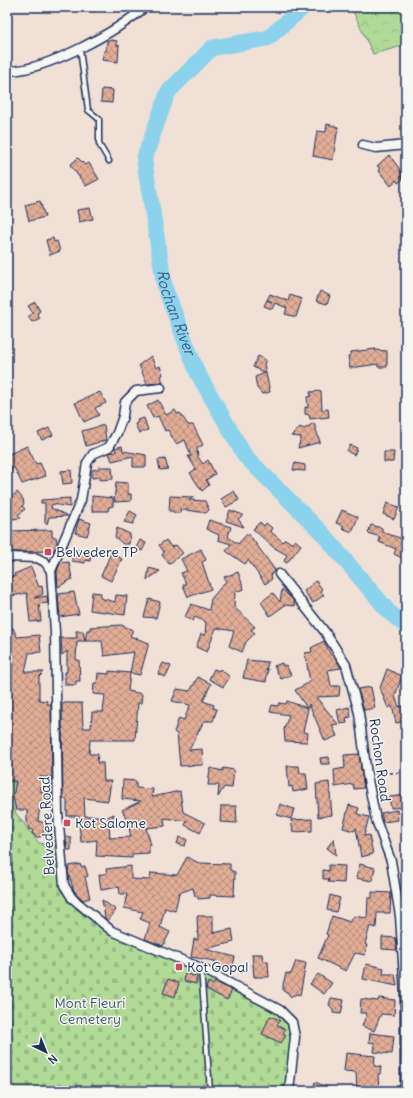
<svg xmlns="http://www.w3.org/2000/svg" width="413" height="1098" font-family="Delius,sans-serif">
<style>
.forest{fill:url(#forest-crowns);stroke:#66847a}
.cemetery{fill:url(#cemetery-stones);stroke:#66847a}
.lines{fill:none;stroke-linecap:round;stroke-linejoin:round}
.river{stroke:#8bd2ec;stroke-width:16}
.building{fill:url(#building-cross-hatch);stroke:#1b2f5e}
.lane-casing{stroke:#1b2f5e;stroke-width:7}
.street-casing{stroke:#1b2f5e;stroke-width:11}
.path{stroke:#1b2f5e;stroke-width:1.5;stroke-dasharray:4 3;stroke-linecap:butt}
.lane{stroke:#f6f6f2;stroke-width:4}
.street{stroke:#f6f6f2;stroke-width:8}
.poi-dot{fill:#d1495b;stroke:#f6f6f2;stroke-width:1.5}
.labels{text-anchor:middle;stroke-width:3;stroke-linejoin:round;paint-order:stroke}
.poi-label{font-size:14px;fill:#1b2f5e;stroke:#f6f6f2;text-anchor:start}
.street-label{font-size:14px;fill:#1b2f5e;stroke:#f6f6f2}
.park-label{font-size:14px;fill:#405a6c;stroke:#f6f6f2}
.water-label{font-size:15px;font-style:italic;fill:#375882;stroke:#f6f6f2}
</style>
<defs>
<pattern id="forest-crowns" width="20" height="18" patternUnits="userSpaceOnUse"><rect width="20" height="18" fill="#b1da96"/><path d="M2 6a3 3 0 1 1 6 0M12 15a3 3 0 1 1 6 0" fill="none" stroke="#98bb84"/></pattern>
<pattern id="cemetery-stones" width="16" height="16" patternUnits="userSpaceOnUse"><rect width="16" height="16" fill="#b1da96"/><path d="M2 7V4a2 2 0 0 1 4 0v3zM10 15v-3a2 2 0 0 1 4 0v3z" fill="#98bb84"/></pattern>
<pattern id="building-cross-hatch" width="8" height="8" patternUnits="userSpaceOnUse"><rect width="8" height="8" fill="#e2ad96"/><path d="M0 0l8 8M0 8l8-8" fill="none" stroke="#b68d7e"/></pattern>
</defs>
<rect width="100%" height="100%" fill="#f0e0d6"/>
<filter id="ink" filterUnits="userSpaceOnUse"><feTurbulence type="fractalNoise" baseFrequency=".025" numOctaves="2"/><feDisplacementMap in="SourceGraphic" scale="8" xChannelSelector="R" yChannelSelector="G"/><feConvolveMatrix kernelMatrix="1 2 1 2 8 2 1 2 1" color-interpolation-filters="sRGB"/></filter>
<g filter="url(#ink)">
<path class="forest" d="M351 7H406V45L373 54Z"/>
<path class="cemetery" d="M7 780 15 781V812L39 843 56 846 60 882 70 901 81 913 110 933 198 970 255 1001 284 1015 293 1030 285 1091H7Z"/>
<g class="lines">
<path class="river" id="s1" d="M304 7 268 38 212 48 168 92 144 159 165 288 197 372 245 456 322 533 389 612 406 626"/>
</g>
<g class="building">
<path d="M112 40 117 41 116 45H119L118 62 102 60 104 51H106L107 41Z"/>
<path d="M102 89 113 90 112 103 101 102Z"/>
<path d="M327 124 338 127 333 160 313 156 317 131 326 132Z"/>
<path d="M389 155 399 168 403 179 398 183 396 180 391 186 378 170 380 168 377 166Z"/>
<path d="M78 158 85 165 89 163 99 179 86 186 70 165Z"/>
<path d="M40 201 45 217 29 221 25 205Z"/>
<path d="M90 208 93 219 79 222 77 210Z"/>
<path d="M53 238 54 242 57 241 60 251 50 255 46 240Z"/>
<path d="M320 291 330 296 327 304 316 301Z"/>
<path d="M270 294 288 301 290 295 302 299 296 317 285 314 287 308 275 303 272 309 264 306 267 300 272 302 267 300Z"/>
<path d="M35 302 40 311 37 313 40 318 32 322 28 317 33 313 28 306Z"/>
<path d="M376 349 375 350 387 351V367H378V364L350 368 348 356 351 355V352Z"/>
<path d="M151 356 156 368 160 366 163 375 161 376 163 383 147 384 139 365Z"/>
<path d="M258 356 266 360 264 364 270 392 262 394 257 388 255 377 265 373 253 367Z"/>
<path d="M321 391 322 410 328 409 329 417 310 419 309 415 305 414V407L308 408 307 397 311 396 310 392Z"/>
<path d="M100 392 106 403 95 408 99 415 84 422 75 403Z"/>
<path d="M158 400 166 415 175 410 177 414 180 413 188 425H193L203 445 197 448 198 457 203 464 208 460 215 474 206 480 209 485 202 491 190 473 196 469 188 456H191L185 440 176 444 168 430 165 431 158 416 153 418 147 406Z"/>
<path d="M144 418 148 430 139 433 135 424 138 422 137 420Z"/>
<path d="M314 423 320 442 298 448 301 437 291 436 300 427 304 429Z"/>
<path d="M104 425 106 440 86 446 82 431Z"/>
<path d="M49 428 53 435 42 440 38 433Z"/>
<path d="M350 445 357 448 354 455 347 451Z"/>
<path d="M27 446 36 464 40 463 46 476 22 484 14 467 7 476V455Z"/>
<path d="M122 446 123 451 146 455V467H133V456L112 461 109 453 116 452 115 448Z"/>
<path d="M384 452H394L393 462H384Z"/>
<path d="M165 459 168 469 160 470 158 460Z"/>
<path d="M295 463 305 465V471L293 470Z"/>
<path d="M99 467H112L113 479 100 480V477L92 478V470L99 469Z"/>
<path d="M71 470 72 483 63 484 61 471Z"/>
<path d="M116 482 128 483V494H131V501L114 502Z"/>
<path d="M234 491 239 500 226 507 221 499Z"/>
<path d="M17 492 23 499 24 504 22 506 25 509 18 515 21 518 12 519 7 513V501Z"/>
<path d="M92 496 113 498V506L109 507 108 511H92Z"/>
<path d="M170 496 194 497 189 500 205 501 209 510 206 513 180 509 181 513H174L173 511H169Z"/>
<path d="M70 498V507L52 504 51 508 68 516 49 517 47 524 45 523V503H41V500Z"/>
<path d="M387 503 399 507 394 519 383 514Z"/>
<path d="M230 510 243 515 238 519 244 527 226 521Z"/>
<path d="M342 510 358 517 352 532 342 528 344 526 336 523Z"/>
<path d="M130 511 137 515 133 524 124 522Z"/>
<path d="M79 519 91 523 87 536 75 533Z"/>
<path d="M209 520 231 527 228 537 238 544 248 533 275 570 271 575 272 579 265 584 248 560 245 564 226 551 231 544 218 540 219 535 206 529Z"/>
<path d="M260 522 264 526 266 523 272 528 270 531 283 542 285 539 293 544 295 540 301 545 287 563 284 561 287 555 273 547 253 529Z"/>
<path d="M371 525 382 528V532L406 540V560L394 554 396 549 379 542 380 537 368 533Z"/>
<path d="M117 528 130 534 129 544H123L115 537Z"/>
<path d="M52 530V537H56L57 543 54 551 12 552 7 546V531Z"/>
<path d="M140 540 146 543 142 551 136 548Z"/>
<path d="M166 540 171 547 176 545 183 553 169 564 162 555 164 552 159 545Z"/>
<path d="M73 549 91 552 90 561 85 560V563L72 561Z"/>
<path d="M201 549 206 560 202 562 211 589 188 597 183 585 186 584 181 573 187 571 181 559Z"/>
<path d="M111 553 122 559 111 581 101 576Z"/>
<path d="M69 562 72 579 58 587 57 572 60 563Z"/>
<path d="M31 567 39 587 42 586 43 594 34 598 47 596 48 603 39 604 41 621 30 622 27 593 7 597V578L15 576 14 574Z"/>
<path d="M149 568 160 571 147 580Z"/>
<path d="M238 572 244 589 235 592 234 607 255 627 251 630 255 633 246 642 242 652 229 646 234 631 216 628 207 652 196 647 201 634 205 635 206 622 195 617 193 621 185 617 191 604 209 610 211 599 226 581 224 577Z"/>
<path d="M316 581 322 589 320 591 324 595 313 603 304 591Z"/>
<path d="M282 589 293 600 295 606 285 605 270 616 261 602 273 593 280 602Z"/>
<path d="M74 592 79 614 60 617 58 594Z"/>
<path d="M92 592 101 593 100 598 115 602 116 595 127 596 125 615 90 610Z"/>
<path d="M149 599 160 602 156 618 144 617Z"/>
<path d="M121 625 133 630 130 636 149 643 140 675 130 673 134 652 104 656 102 641H85L87 630H90V627Z"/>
<path d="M13 628 17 637 39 635 41 652 29 653 25 672H44L39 677V700L47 701V704H51L52 777H40L41 792 52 793V799L48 800V806H40L38 821 45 823 43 835 40 837H36L32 833 33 830 29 829 27 822V810H16L13 797 16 781H7V682L13 665 7 664 10 640 7 641V629Z"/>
<path d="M76 631H83L85 641H77L76 660H79L80 681H76V685H65V672H67V651L62 655 61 638H77Z"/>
<path d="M324 641 331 655H333L340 666 341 668 328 670 331 686H340L339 696 316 697 338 724 332 725 337 736 325 741 309 704 303 732 308 733 307 742 285 741 284 729 289 715 270 712 272 705 278 706 279 703 286 704 287 701 307 708 295 690 310 682 305 653 312 652 311 648Z"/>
<path d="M247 660 268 662 266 670 268 669 266 682 243 678Z"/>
<path d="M163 663 171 666 166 677 158 674Z"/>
<path d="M282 663 283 666 286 665 291 675 281 679 274 666Z"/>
<path d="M214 669 219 671 220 669 230 677 223 687 209 679Z"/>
<path d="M387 669 402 676 395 696 399 707 403 706 406 721 396 723 392 706 388 708 380 688Z"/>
<path d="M109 671 130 673 128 691 142 694 141 703H138L135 740H90L89 754H98L97 763H103L104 781H111L108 801 84 798 85 816H105V818L114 814 113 824H109L110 838 131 837 128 823 122 810 141 801 122 799 123 780 136 781V788L153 789 152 797 180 791 183 812 205 823 200 833 185 825 187 821 164 818 165 826 146 828 151 845H149V853L132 854V858L96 856 97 840 81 842 78 816H67V799H63L62 703H82L83 728H91L92 712H103L105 695 93 694 94 683H97L98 673 109 674Z"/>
<path d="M198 677 211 684 203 701 214 705 213 708 217 709 213 721H204L189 750 202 749 203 765 180 766 177 734 174 732 179 718 184 720 190 705 172 701 177 689 190 691Z"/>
<path d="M371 687 375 708 364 710 358 689Z"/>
<path d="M349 707 351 717 346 718 347 723 340 724 337 710Z"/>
<path d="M359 754 364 788 354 789 353 784 335 787 334 770 345 768 344 755Z"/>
<path d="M329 757 330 764H321L320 758Z"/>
<path d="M287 766H299L300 773H306L308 789 293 792 292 786 289 787Z"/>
<path d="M210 768 223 771V768L234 770 232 788 224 787 218 797 219 785H208Z"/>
<path d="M329 782 332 815 318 817 316 784Z"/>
<path d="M406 795V807L391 808 389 797Z"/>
<path d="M280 804 294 809 291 819 277 815Z"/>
<path d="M349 805 359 808 357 814 369 817 364 836 369 835 373 854 361 857 356 828 354 831 343 828Z"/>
<path d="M221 806H236L237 823 220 822Z"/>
<path d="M397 810 398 820 383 822 381 813Z"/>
<path d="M312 819V831L293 832 291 820Z"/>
<path d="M66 837 71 838V850H67Z"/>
<path d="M179 837 187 839 185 846 177 844Z"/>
<path d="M334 838 336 855 327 848Z"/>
<path d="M187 857 199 863 230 864V870L235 872 234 896 210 895V898L198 899V896H195L193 888 179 893 175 911 165 908 160 927 170 932 163 946 145 939 150 923 140 919 143 912 124 908 127 894H120L119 887 101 890 99 875 107 873 106 869 131 866V879L150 880 151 873 177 875Z"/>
<path d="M80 864 81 867 85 866 88 876 85 877 90 898 83 900 74 891 68 872 69 866Z"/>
<path d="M360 864 375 868 372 881 356 878Z"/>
<path d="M329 865 345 866 344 883 328 882 329 879H323V870L329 871Z"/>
<path d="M372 892 391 893 390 913H377L376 928 370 926 365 944 367 945 365 955 355 953 346 971 318 958 328 935 326 934 332 916 350 922 354 916 367 918 368 898H372Z"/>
<path d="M330 895 340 898 336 912 327 910Z"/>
<path d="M102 900 116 910 108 921 105 918Z"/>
<path d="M197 916H213V933L232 929 234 942 205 949 235 957 231 973 213 968 215 961 191 957 194 939 198 940Z"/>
<path d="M382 937 396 938 397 950 382 949Z"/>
<path d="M252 954H262L263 961H268L269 977H254Z"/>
<path d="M296 961 306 963 300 995 296 994 291 997 287 992 283 991V985L286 973 291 974Z"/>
<path d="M366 964 384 968 383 974H395L397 986 363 979Z"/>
<path d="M185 974 197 976 196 984 184 981Z"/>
<path d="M318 974 332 983 324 994 310 984Z"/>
<path d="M168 979 179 983 175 997 163 993Z"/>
<path d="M208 982 213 985 215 982 232 990 227 1000 206 989Z"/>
<path d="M331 998 344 1000 341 1014 333 1013V1009L329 1005Z"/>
<path d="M379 998 395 1000 394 1015 381 1014 374 1031 362 1026 367 1013H360L361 999 378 1001Z"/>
<path d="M270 1016 280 1020 277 1025 285 1029 283 1033 286 1035 281 1043 262 1034Z"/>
<path d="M370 1033 394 1036 392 1054 374 1052 375 1043 369 1042Z"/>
<path d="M346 1053 375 1056 374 1066 381 1067 380 1074H378L379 1091H357L356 1072 344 1071Z"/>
<path d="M315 1082 336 1091H312Z"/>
</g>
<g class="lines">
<defs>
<g id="lane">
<path d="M80 49 88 110 99 119V144L109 161"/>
<path d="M201 968 210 1091"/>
</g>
<g id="street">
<path d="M7 71C46 71 116 32 145 7"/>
<path d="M363 145 376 148 406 145"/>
<path d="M7 557 37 558 45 562 51 571 55 632 58 813 64 885 72 898 112 931 201 968 280 1010 292 1022 295 1037 289 1091"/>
<path d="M51 571 81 500 87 463 93 454 109 447 117 433 123 416 125 402 136 391 161 388"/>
<path d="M279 574 325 632 346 665 359 713 367 775 376 820 391 861 400 916 405 994V1091"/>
</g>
</defs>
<use href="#lane" class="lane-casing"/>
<use href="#street" class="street-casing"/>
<path class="path" d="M375 774 406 772"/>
<use href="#lane" class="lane"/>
<use href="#street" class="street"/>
</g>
</g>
<g class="poi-dot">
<rect x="44" y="548" width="8" height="8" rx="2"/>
<rect x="63" y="819" width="8" height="8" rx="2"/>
<rect x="175" y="963" width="8" height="8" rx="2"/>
</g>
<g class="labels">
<g class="poi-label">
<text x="56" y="557">Belvedere TP</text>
<text x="75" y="828">Kot Salome</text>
<text x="187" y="972">Kot Gopal</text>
</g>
<g class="street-label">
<text transform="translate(380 760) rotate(82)" y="5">Rochon Road</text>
<text transform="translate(47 826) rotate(-93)" y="5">Belvedere Road</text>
</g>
<g class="park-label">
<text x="90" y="1008">Mont Fleuri<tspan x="90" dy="16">Cemetery</tspan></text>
</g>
<g class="water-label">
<text dy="5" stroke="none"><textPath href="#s1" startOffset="395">Rochan River</textPath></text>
</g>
</g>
<rect width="413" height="1098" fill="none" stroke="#f6f6f2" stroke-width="24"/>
<rect x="12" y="12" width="389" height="1074" fill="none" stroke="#1b2f5e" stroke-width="1.5" filter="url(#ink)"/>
<g transform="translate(46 1052) rotate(137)" stroke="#f6f6f2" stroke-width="3" paint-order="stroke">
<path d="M0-3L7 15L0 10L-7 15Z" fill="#1b2f5e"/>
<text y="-6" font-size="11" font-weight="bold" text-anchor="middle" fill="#1b2f5e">N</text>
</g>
</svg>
